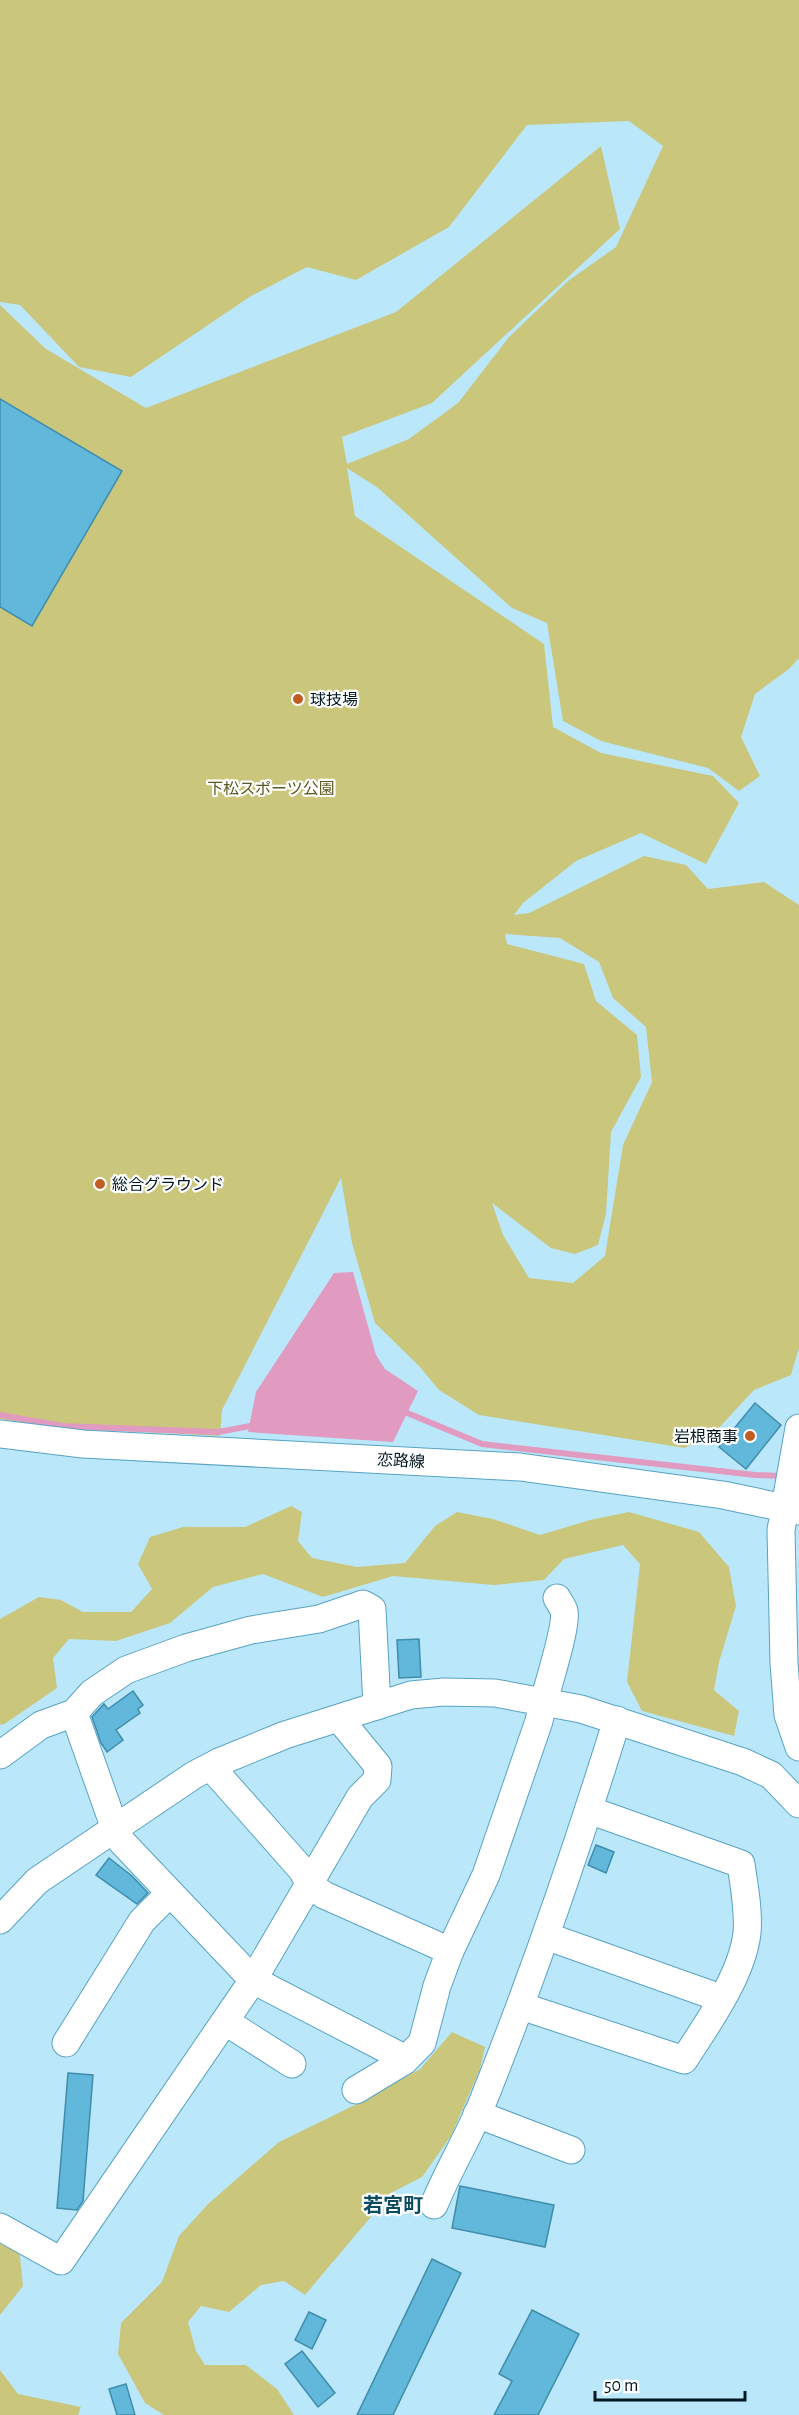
<svg xmlns="http://www.w3.org/2000/svg" width="799" height="2415" font-family="'Alegreya Sans','Noto Sans JP',sans-serif">
<style>
.green{fill:#cac77d;fill-rule:evenodd}
.water{fill:#e19ac0}
.lines{fill:none;stroke-linecap:round;stroke-linejoin:round}
.stream{stroke:#e19ac0;stroke-width:6}
.building{fill:#61b8db;stroke:#3f8cab;stroke-width:1.5}
.minor-casing{stroke:#57a3c3;stroke-width:29}
.minor{stroke:#fff;stroke-width:27}
.poi-dot{fill:#c05d25;stroke:#fff;stroke-width:2}
.labels{text-anchor:middle;stroke-width:4.5;stroke-linejoin:round;paint-order:stroke}
.poi-label{font-size:16px;fill:#011821;stroke:#fff;text-anchor:start}
.park-label{font-size:16px;fill:#5b5921;stroke:#fff}
.street-label{font-size:16px;fill:#011821;stroke:#fff}
.quarter-label{font-size:20px;font-weight:bold;fill:#0b4c62;stroke:#fff}
</style>
<rect width="100%" height="100%" fill="#bbe7fb"/>
<g class="green">
<path d="M0 0H799V658L789 669 755 694 741 737 760 776 739 791 708 768 601 741 563 721 547 623 512 608 378 488 347 468 355 516 544 644 553 727 601 753 713 776 739 803 706 864 641 833 576 861 523 903 514 915 529 913 644 856 686 865 708 889 764 882 799 905V1348L791 1375 754 1390 715 1432 685 1448 479 1415 439 1390 419 1366 375 1323 352 1243 341 1178 222 1410 220 1436 51 1427 0 1419V305L46 349 146 408 396 312 601 146 620 229 432 403 342 437 347 464 409 439 458 403 509 337 568 281 616 247 663 146 629 121 527 125 449 227 356 280 307 267 251 296 131 377 79 367 20 305 0 302ZM505 934 560 938 599 962 613 998 646 1027 652 1082 623 1145 605 1256 573 1283 529 1278 503 1235 492 1203 551 1248 575 1254 598 1245 606 1214 611 1132 641 1077 637 1035 596 1001 584 964 507 944Z"/>
<path d="M291 1506 302 1512 298 1541 312 1558 357 1567 405 1563 435 1526 457 1512 493 1519 540 1535 590 1520 629 1512 699 1532 729 1567 736 1606 719 1662 714 1690 739 1711 734 1736 642 1711 627 1682 640 1564 623 1545 564 1559 544 1580 494 1585 393 1576 323 1597 263 1574 213 1587 170 1623 116 1641 69 1639 53 1658 57 1688 3 1725 0 1724V1619L39 1597 61 1600 83 1612H131L152 1589 138 1564 150 1537 183 1527H245Z"/>
<path d="M452 2032 485 2047 480 2069 451 2136 422 2177 391 2193 305 2295 284 2281 261 2285 229 2312 201 2306 188 2322 196 2351 205 2365H246L277 2389 294 2415H164L145 2403 118 2354 121 2323 162 2282 179 2236 208 2204 279 2142 357 2104 420 2069Z"/>
<path d="M0 2231 18 2238 23 2286 0 2315Z"/>
<path d="M0 2370 18 2394 81 2407 78 2415H0Z"/>
</g>
<path class="water" d="M353 1272 376 1355 385 1369 418 1391 393 1442 248 1432 256 1392 334 1273Z"/>
<g class="lines">
<g class="stream">
<path d="M400 1410 482 1444 755 1475 784 1476"/>
<path d="M0 1415 63 1426 218 1432 256 1425"/>
</g>
</g>
<g class="building">
<path d="M0 399 122 471 32 626 0 607Z"/>
<path d="M755 1403 781 1425 746 1469 719 1447Z"/>
<path d="M419 1639 421 1677 399 1678 397 1640Z"/>
<path d="M133 1691 143 1705 138 1709 140 1713 116 1730 123 1740 107 1752 101 1743 92 1717 104 1704 108 1709Z"/>
<path d="M596 1845 614 1852 606 1873 588 1865Z"/>
<path d="M109 1858 132 1876 148 1893 137 1904 96 1875Z"/>
<path d="M68 2073 93 2075 83 2201 77 2210 57 2208Z"/>
<path d="M460 2186 554 2205 545 2247 452 2228Z"/>
<path d="M432 2259 461 2273 393 2415H357Z"/>
<path d="M532 2310 579 2334 538 2415H494L512 2381 499 2374Z"/>
<path d="M309 2312 326 2320 312 2349 295 2340Z"/>
<path d="M302 2351 335 2393 318 2407 285 2364Z"/>
<path d="M126 2384 135 2415H117L109 2389Z"/>
</g>
<g class="lines">
<defs>
<g id="minor">
<path d="M799 1428 781 1530 784 1663 788 1715 799 1747"/>
<path d="M0 1434 83 1444 520 1467 723 1495 799 1511"/>
<path d="M74 1713 115 1829 122 1842 253 1980 396 2054 404 2061"/>
<path d="M0 1755 41 1725 74 1713 92 1693 126 1670 186 1648 251 1630 319 1619 363 1604 372 1609 377 1706"/>
<path d="M219 1762 218 1775 302 1870 310 1885 324 1895 450 1951"/>
<path d="M0 1920 37 1881 194 1775 219 1762 285 1735 411 1695 444 1692 495 1693 581 1709 743 1762 771 1775 799 1804"/>
<path d="M546 1936 709 1994 721 2000"/>
<path d="M521 2006 684 2060C707 2024 742 1976 747 1933 749 1910 744 1886 741 1864L589 1810"/>
<path d="M226 2022 292 2064"/>
<path d="M66 2043 142 1921 170 1893"/>
<path d="M356 2090 404 2061 422 2043 437 1986 450 1951 486 1875 539 1721C543 1699 568 1627 564 1611 563 1607 559 1602 557 1598"/>
<path d="M477 2114 571 2150"/>
<path d="M434 2205C447 2173 465 2143 479 2111 531 1983 576 1852 617 1720"/>
<path d="M0 2227 61 2261 253 1980 360 1797 377 1780 378 1766 346 1727 343 1718"/>
</g>
</defs>
<use href="#minor" class="minor-casing"/>
<use href="#minor" class="minor"/>
</g>
<g class="poi-dot">
<circle cx="298" cy="699" r="6"/>
<circle cx="100" cy="1184" r="6"/>
<circle cx="750" cy="1436" r="6"/>
</g>
<g class="labels">
<g class="poi-label">
<text x="310" y="705">球技場</text>
<text x="112" y="1190">総合グラウンド</text>
<text x="738" y="1442" text-anchor="end">岩根商事</text>
</g>
<g class="park-label">
<text x="271" y="794">下松スポーツ公園</text>
</g>
<g class="street-label">
<text transform="translate(401 1460) rotate(3)" y="6">恋路線</text>
</g>
<g class="quarter-label">
<text x="393" y="2212">若宮町</text>
</g>
</g>
<path d="M595 2391v9h150v-9" fill="none" stroke="#011821" stroke-width="3"/>
<text x="604" y="2391" font-size="18" fill="#011821" stroke="#ffffff" stroke-width="4.5" paint-order="stroke">50 m</text>
</svg>
